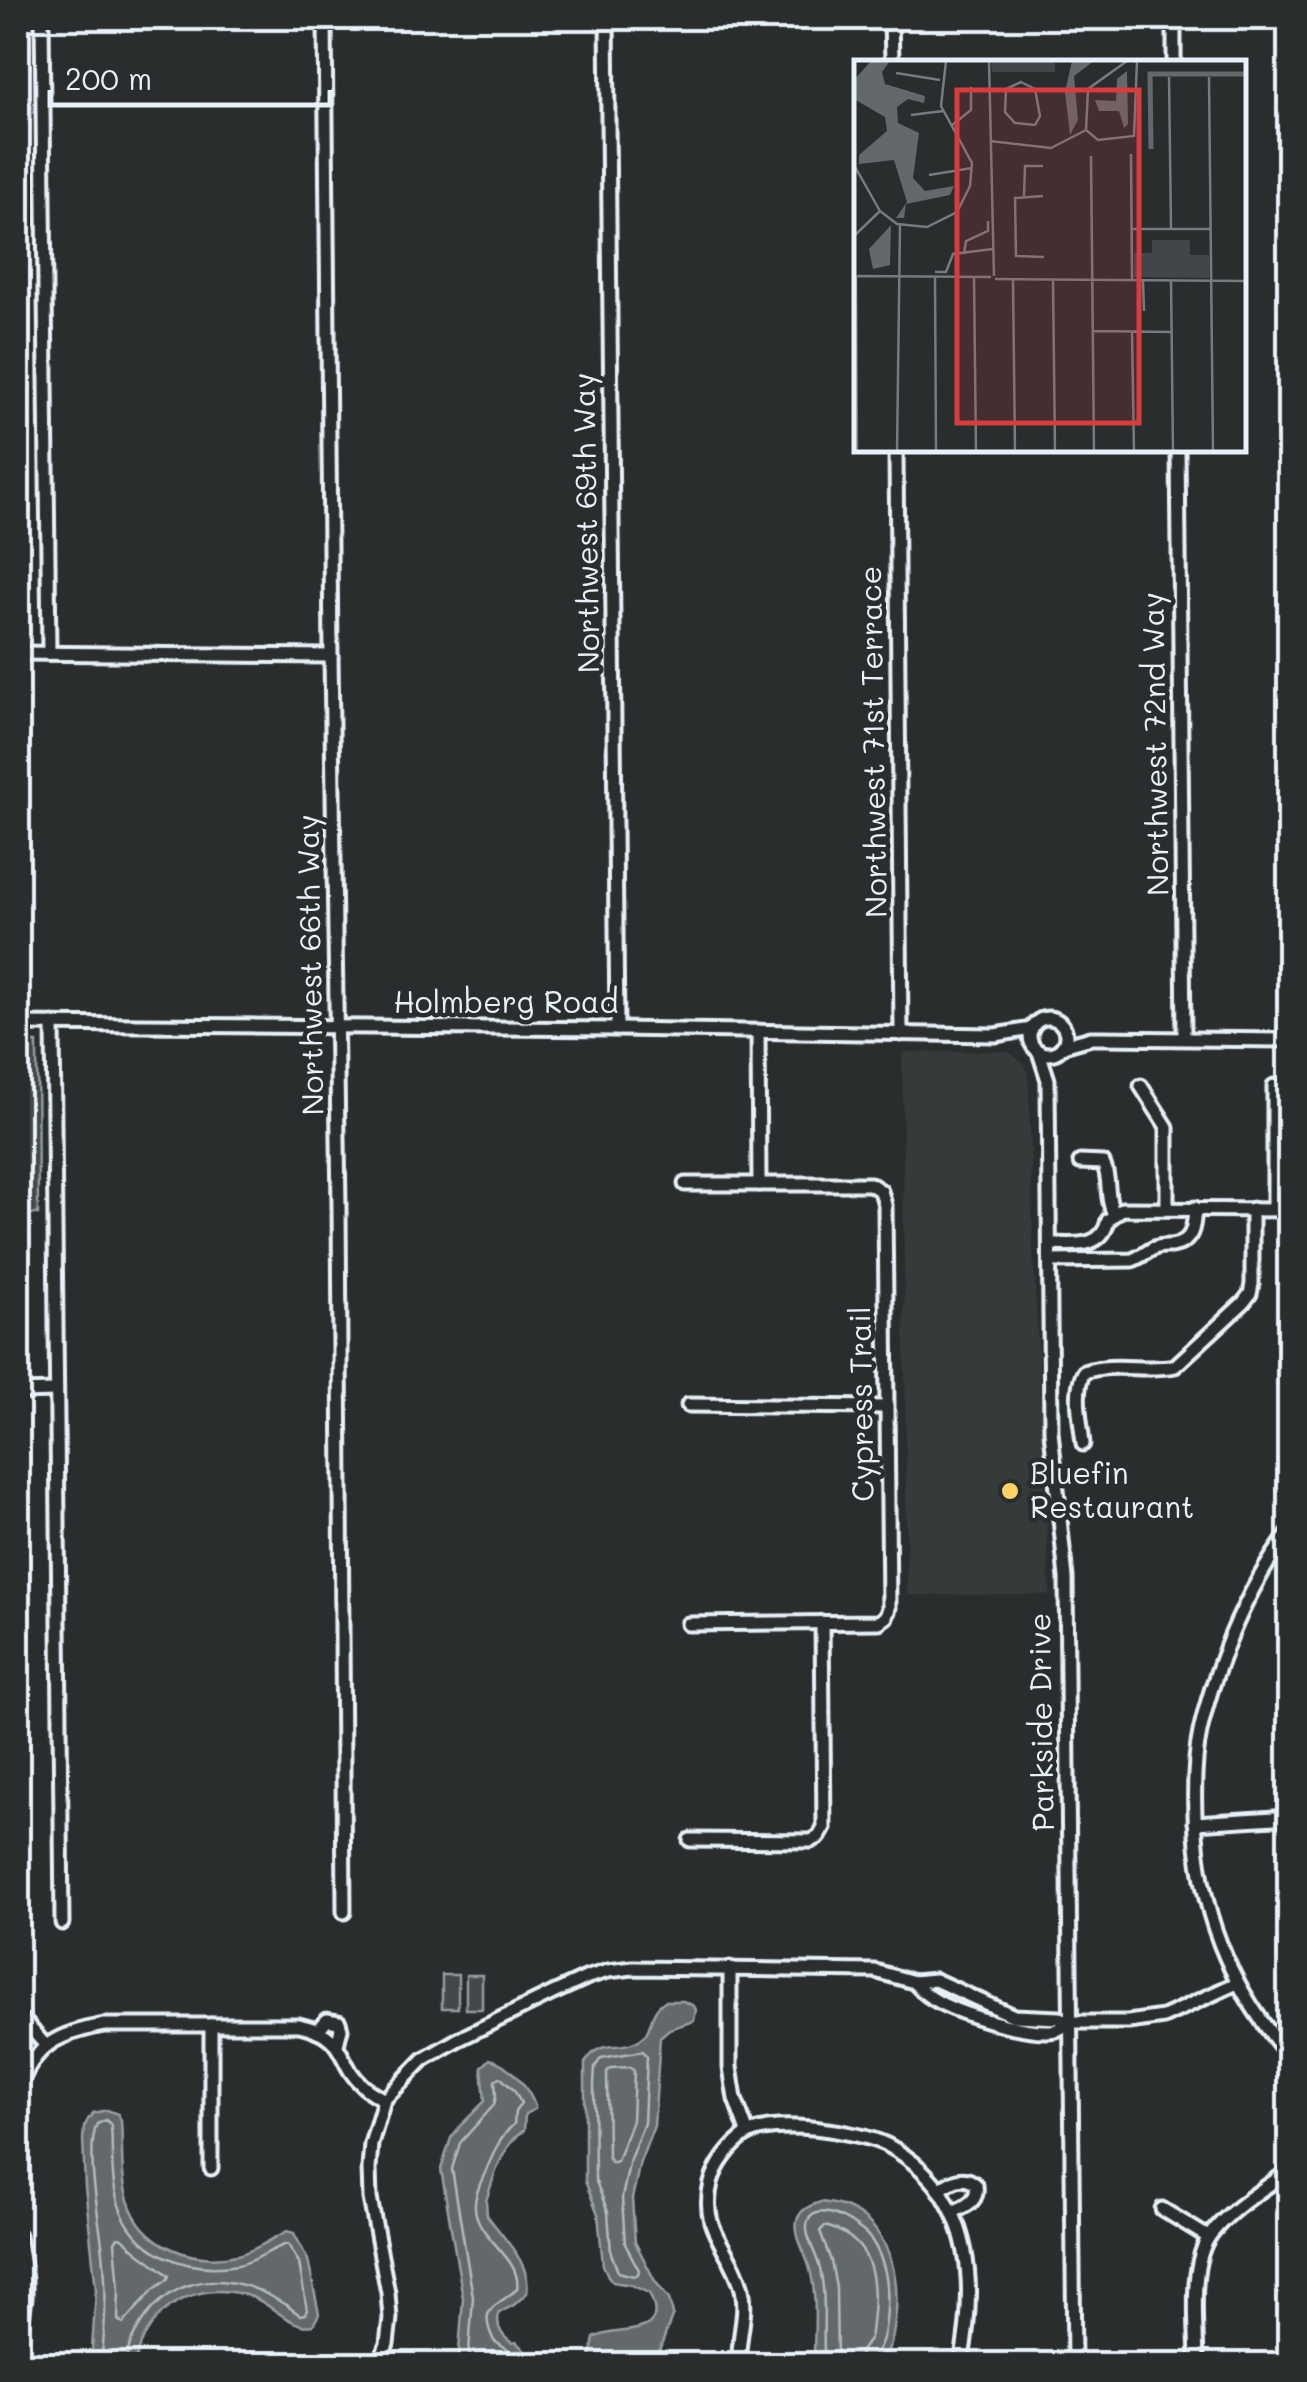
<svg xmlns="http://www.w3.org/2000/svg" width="1307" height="2382" font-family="Mali,sans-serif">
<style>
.built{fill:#363a3b}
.green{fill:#424648;stroke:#959ca0;stroke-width:2.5}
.water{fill:#63686b;stroke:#989fa3;stroke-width:2.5}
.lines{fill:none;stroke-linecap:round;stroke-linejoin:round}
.shore{stroke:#b3bac0;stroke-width:2.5}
.minor-casing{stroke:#e8f1f8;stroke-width:19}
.minor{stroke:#2a2d2e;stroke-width:11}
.poi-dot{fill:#ffd166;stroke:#2a2d2e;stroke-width:4}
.labels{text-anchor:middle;stroke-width:9;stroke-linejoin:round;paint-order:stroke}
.street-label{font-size:30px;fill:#e8f1f8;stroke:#2a2d2e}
.poi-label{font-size:30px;fill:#e8f1f8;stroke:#2a2d2e;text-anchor:start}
.inset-river{fill:none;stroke:#63686b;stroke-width:5}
.inset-road{fill:none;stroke:#767b7f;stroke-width:2.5}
.view{fill:#d83c3d;fill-opacity:0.15;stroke:#d83c3d;stroke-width:5}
.inset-edge{fill:none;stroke:#e8f1f8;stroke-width:5}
</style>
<rect width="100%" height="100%" fill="#2a2d2e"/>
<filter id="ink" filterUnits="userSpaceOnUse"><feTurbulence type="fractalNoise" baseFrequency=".01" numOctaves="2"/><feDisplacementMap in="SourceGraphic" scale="20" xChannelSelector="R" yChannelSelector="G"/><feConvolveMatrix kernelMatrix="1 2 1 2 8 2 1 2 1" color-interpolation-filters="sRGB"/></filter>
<g filter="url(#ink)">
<path class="built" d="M1008 1051 1026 1066 1029 1088 1033 1247 1050 1595H907L902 1052Z"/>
<g class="green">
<path d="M18 1043H37L38 1214H18Z"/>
<rect x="442" y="1975" width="16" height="33"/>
<rect x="466" y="1975" width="16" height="34"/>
</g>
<g class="water">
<path d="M665 2001H683L694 2006 696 2010 694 2021 669 2029 660 2037 654 2126 640 2162 632 2199 635 2242 655 2281 669 2299 673 2314 660 2349 650 2364H589L594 2338C614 2325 673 2341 649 2293L631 2285 613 2282 608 2276 603 2265 598 2214 585 2181V2063C602 2037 615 2052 637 2041 655 2033 646 2012 665 2001Z"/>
<path d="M490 2059C509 2063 529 2089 535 2106V2109L525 2114 524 2130C502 2146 494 2176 486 2201L487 2215C503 2238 532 2264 527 2293L514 2305 499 2313C496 2326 501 2336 512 2343L516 2342C523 2348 529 2356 530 2364H458L463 2298 441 2169 451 2138 460 2126 485 2101 482 2067Z"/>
<path d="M107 2110 118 2114 121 2121C123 2147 120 2175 128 2200 142 2246 193 2265 237 2255 255 2251 271 2239 287 2231L294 2233 308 2260 319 2314 313 2325C292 2330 272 2304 252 2297 197 2277 146 2308 135 2364H91L96 2289 85 2187 83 2140 84 2127 89 2118 93 2113Z"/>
<path d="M821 2202C884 2207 902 2268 895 2321 893 2339 891 2352 876 2363L820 2364 814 2360C814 2328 818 2296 809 2266 805 2252 794 2236 797 2221 800 2209 811 2205 821 2202Z"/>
</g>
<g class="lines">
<g class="shore">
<path d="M643 2051 647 2056 644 2123 630 2159 622 2198 625 2244 639 2270 638 2274 634 2276 618 2272 611 2253 608 2212 595 2179 594 2084 595 2067 601 2058Z"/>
<path d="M630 2067 634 2071 632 2120 617 2161 612 2163 608 2158 607 2072 611 2068Z"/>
<path d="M118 2237 123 2238C136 2254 155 2263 169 2276L167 2280 153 2290 123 2324 118 2320 119 2289 115 2242Z"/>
<path d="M101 2364C105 2331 107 2297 104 2263 102 2230 84 2152 97 2124L106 2120 111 2125C113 2150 110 2177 118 2202 133 2254 188 2274 238 2265 256 2262 271 2248 288 2244L299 2263 307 2310 305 2314 300 2315C252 2278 191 2262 147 2315 136 2330 127 2345 126 2364"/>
<path d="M468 2364 473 2297 452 2169 460 2143 494 2105 496 2096 495 2081 500 2077 514 2090 521 2103 515 2112 514 2124C500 2137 493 2154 486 2171 481 2181 474 2196 475 2208 477 2239 522 2257 517 2289 496 2308 477 2306 494 2341L514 2354 520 2364"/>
<path d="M825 2364C821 2331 828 2298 819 2265 816 2253 803 2233 808 2221 818 2197 864 2228 872 2241 880 2253 886 2271 887 2285 888 2299 887 2333 880 2346 876 2354 871 2354 869 2364"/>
<path d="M837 2364 836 2288 831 2261 820 2231 825 2226C868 2237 877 2272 873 2313 872 2320 872 2330 870 2337 865 2348 858 2351 857 2364"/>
</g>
<defs>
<g id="minor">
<path d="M42 18 49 653"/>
<path d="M325 18 331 656 339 1208 344 1912"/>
<path d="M607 18 617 1029"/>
<path d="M891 18 892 62"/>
<path d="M1174 18V62"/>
<path d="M896 450 901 1034"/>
<path d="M1178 450 1184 1038"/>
<path d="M18 653 331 656"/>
<circle cx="1048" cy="1036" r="18"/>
<path d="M18 1024 617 1029 995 1035 1032 1029"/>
<path d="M53 1024 62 1923"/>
<path d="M758 1031 759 1184"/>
<path d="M1063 1046 1091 1038H1101L1290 1040"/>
<path d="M1039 1052 1048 1080 1051 1431 1066 1578 1074 2364"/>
<path d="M1141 1086 1167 1127V1208"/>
<path d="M1080 1162 1103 1163C1111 1179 1105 1198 1114 1214"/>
<path d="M685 1184H870L881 1191 885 1205 889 1608 886 1617 879 1622 688 1624"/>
<path d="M1274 1209V1086"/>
<path d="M1050 1244C1073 1244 1102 1250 1108 1220L1122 1209 1290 1210"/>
<path d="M1050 1261 1132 1260C1141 1257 1146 1252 1154 1248 1161 1245 1164 1246 1171 1246 1193 1243 1194 1227 1195 1208"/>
<path d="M18 1392 56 1391"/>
<path d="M688 1405 886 1407"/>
<path d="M1083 1444C1081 1422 1073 1391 1084 1372 1113 1362 1145 1372 1175 1366L1243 1303 1250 1294 1252 1284V1209"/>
<path d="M1290 1532C1264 1564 1246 1600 1230 1638 1218 1668 1207 1700 1200 1732 1194 1760 1194 1787 1195 1815 1198 1908 1228 1986 1290 2057"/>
<path d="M1195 1823 1290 1817"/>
<path d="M690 1840 811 1841 819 1837 824 1828 822 1622"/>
<path d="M730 1968V2067L735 2099 748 2134"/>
<path d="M914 1982C919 1988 925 1994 932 1998 954 2013 1030 2036 1056 2030 1061 2029 1066 2025 1070 2022"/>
<path d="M18 2020 25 2022 46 2046"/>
<path d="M211 2025V2168"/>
<path d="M317 2031 327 2020 339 2022 341 2029 337 2045"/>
<path d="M18 2049 31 2061"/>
<path d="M18 2090C35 2044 57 2034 104 2025H299C349 2036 335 2061 363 2086 369 2092 378 2096 384 2100"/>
<path d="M939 2190C951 2182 964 2173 976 2185 979 2202 965 2206 953 2212"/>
<path d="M1162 2209 1208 2237"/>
<path d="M18 2235 25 2279V2298L18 2348"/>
<path d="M379 2364 387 2344 390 2318 388 2293 370 2198 369 2169 371 2144 384 2100 424 2059 457 2040 553 1993 588 1977 608 1971 633 1968 875 1971 914 1982 935 1980 1014 2016 1059 2018 1070 2022H1128L1163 2017 1237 1983"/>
<path d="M739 2364C737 2339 748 2315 742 2289 732 2248 699 2232 711 2183 716 2165 730 2146 746 2135 773 2118 859 2131 887 2145 910 2157 935 2179 947 2202 975 2251 971 2311 961 2364"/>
<path d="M1197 2364C1197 2328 1188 2264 1211 2234 1231 2208 1263 2190 1290 2170"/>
</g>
</defs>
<use href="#minor" class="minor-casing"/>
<use href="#minor" class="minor"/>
</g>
</g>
<circle class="poi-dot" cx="1010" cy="1491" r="10"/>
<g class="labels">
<g class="street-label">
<text transform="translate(587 523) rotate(-91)" y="10">Northwest 69th Way</text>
<text transform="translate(874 742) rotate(-91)" y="10">Northwest 71st Terrace</text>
<text transform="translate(1156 744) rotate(-91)" y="10">Northwest 72nd Way</text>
<text transform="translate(311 965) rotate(-91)" y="10">Northwest 66th Way</text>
<text x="506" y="1013">Holmberg Road</text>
<text transform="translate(862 1404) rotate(-91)" y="10">Cypress Trail</text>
<text transform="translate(1042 1722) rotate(-91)" y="10">Parkside Drive</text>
</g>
<g class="poi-label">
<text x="1030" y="1484">Bluefin<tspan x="1030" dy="34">Restaurant</tspan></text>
</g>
</g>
<g transform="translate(854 60)">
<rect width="392" height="392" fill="#2a2d2e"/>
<path d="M137 1H201V12H138ZM298 180H336V195H355V218L280 217V193H298Z" fill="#424648"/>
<path d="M17 1H36L28 12 31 24 71 36 70 43 54 39 43 47 44 63 65 73 59 118 71 131 100 126 96 135 52 144 50 158H42L53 142 40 100 5 104V95L33 71 31 57 0 39V20ZM218 1H240L220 16 224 60 216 75 211 32ZM273 11 274 64 270 68 265 51H245L241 40 262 41 263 19ZM37 165 36 205 19 209 15 189Z" fill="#63686b"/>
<path class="inset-river" d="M297 89 296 14H393"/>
<path class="inset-road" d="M135 1 140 216M42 13 86 20M315 17 317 168M355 17 359 392M167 22 181 29 186 56 181 65 161 63 151 52 152 29ZM57 55 89 51M97 66 117 50V27M232 70 244 80 280 76 283 1M232 70 234 29 273 1M136 81 197 88 232 70M277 94 278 220M237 96 240 392M0 105 26 151 43 164 73 167 103 152 116 126 118 103 87 46 92 1M75 115 118 108M170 136 171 106H189M189 136 161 138 162 196 190 197M277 169H356M0 176 26 151M110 194 112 181 134 171V161M81 212H92L99 194 139 189M2 216 3 392M3 216 137 217M81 217 82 392M120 218 122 392M141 219 393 221M159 220 161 392M199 220 201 392M289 220 290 251M317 220 319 392M239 271 318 272M278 272 280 392M43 392 46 165"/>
<path class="view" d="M103 30H285V363H103Z"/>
<rect width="392" height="392" class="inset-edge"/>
</g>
<rect width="1307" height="2382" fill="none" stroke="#2a2d2e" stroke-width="60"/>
<rect x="30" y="30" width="1247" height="2322" fill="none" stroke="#e8f1f8" stroke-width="4" filter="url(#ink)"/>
<path d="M50 90v15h280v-15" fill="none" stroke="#e8f1f8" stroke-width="5"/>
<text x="65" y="90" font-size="30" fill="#e8f1f8" stroke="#2a2d2e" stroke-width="8" paint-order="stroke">200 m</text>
</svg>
